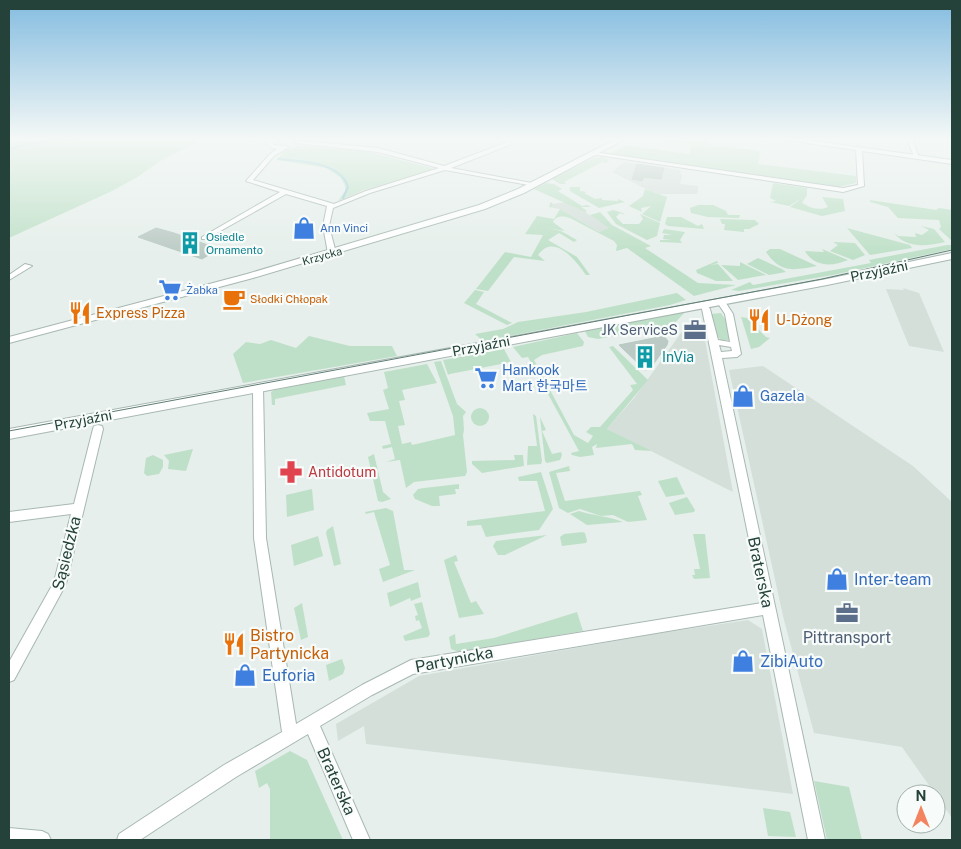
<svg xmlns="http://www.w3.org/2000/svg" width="961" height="849" font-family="'Public Sans','Noto Sans KR',sans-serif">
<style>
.built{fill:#d4dfda}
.green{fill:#bfe0c8}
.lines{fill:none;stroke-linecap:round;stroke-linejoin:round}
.stream{stroke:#8ec9d4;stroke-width:2}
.building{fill:#bbcac4;stroke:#b8c9c2}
.minor-casing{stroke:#a8b8b2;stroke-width:2}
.tertiary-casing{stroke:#a8b8b2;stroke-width:2}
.minor{fill:#fff;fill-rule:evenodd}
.tertiary{fill:#fff;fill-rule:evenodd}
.tram{stroke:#5f7d75;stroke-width:1}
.labels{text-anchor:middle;stroke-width:4.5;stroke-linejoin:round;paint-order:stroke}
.far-shop-label{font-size:11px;fill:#366cbe;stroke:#f7fbf9;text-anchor:start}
.far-culture-label{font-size:11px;fill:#0d838f;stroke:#f7fbf9;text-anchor:start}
.far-street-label{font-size:11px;fill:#24423a;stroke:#f7fbf9}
.far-food-label{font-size:11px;fill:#c56008;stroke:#f7fbf9;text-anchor:start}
.street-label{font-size:14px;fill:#24423a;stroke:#f7fbf9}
.food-label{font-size:14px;fill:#c56008;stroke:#f7fbf9;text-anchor:start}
.service-label{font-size:14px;fill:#4e5e75;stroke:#f7fbf9;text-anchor:end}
.culture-label{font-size:14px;fill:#0d838f;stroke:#f7fbf9;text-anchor:start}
.shop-label{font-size:14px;fill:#366cbe;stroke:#f7fbf9;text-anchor:start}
.health-label{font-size:14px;fill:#be3a42;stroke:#f7fbf9;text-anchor:start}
.near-street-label{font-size:16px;fill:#24423a;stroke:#f7fbf9}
.near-shop-label{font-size:16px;fill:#366cbe;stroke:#f7fbf9;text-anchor:start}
.near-food-label{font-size:16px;fill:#c56008;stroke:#f7fbf9;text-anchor:start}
.near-service-label{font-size:16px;fill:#4e5e75;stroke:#f7fbf9}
</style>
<rect width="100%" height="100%" fill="#e6efeb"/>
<g class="built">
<path d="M624 162 680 170 682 177 680 184 698 186V192L696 194H659L646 189 612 172Z"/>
<path d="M565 202 585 212 610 228 599 232 560 209 551 207 553 204Z"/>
<path d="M903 288 919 293 944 352 909 346 886 289 904 290Z"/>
<path d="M691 319 702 331 705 340 733 492 607 429 635 397Z"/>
<path d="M763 366 913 466 952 502V818L902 747 814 733 783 616 729 370Z"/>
<path d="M748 620 762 629 793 794 366 744 364 726 338 741 336 724 419 676 654 634Z"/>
</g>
<g class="green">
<path d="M9 138H199L198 142 160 161 139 176 112 191 9 238Z"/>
<path d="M645 138 708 139V144L761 151 758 164 856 176V183L833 188 610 154 626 145 689 154 692 145Z"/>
<path d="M298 146 365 151 432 168 431 171 364 190 338 201 345 191V186L341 178 326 168 277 160 285 150Z"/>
<path d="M602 157 609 160 606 163 602 162 564 182 566 184H560L552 179 592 159Z"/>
<path d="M546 183 554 184 562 189 558 191 582 206 587 205 591 207H581L587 211 585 212 534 189Z"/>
<path d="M773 183 807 188V195L802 203C810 208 819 211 828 207L822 197 843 199 845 211 822 216 790 207 802 198 789 206 770 202 776 201 770 198Z"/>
<path d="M570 187H580V191L587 192 584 193 595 199 602 198V200L618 201V199L625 202 599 208 570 191Z"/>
<path d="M645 189 667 197 660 222 642 214 651 206 641 208 642 212 629 206 643 196Z"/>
<path d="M870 200 936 210 939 208 952 210V241L939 229 941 227 939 220 898 218 888 207 870 202Z"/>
<path d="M551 202 553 204 551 207 560 209 599 232 609 228 590 215 600 212 612 225 651 246 645 248 698 283 736 285 694 296 627 248 616 251 617 245 614 241 570 218C564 216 556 215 553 222L565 231 548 228 561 231 577 240 574 242 559 233 548 240 577 257 590 275H586C576 261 554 232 538 255L545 261 514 257 488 291 476 289 505 252 531 257 543 235 525 234 537 216 554 219 560 209 549 207Z"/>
<path d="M698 205H713L726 211 728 215H740L739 218 708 217 691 213 690 208Z"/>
<path d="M613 210 623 213 625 215 620 213 616 217 623 224H639L643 219 640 214 660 223 657 236 647 240 616 224 607 212Z"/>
<path d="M667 217H681L698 226 702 224 704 229 668 226 665 224Z"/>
<path d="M720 219 755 220 759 224 749 229H744V232L724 230 725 224H722Z"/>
<path d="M921 226 934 229 945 242C927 246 907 249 894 233L898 236 916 237 915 233 922 235 929 230Z"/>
<path d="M847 228 910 245 912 248 870 255Z"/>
<path d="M664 229 685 232 680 240 682 243 660 242V240H672L663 239 664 235H672L662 233Z"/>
<path d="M833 242 855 243 865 255 853 260 830 251 838 245Z"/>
<path d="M947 245H952V249L833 275 739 291 731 290 750 282 753 285 871 263 869 260Z"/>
<path d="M770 249H780L817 266C794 270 781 274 766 252Z"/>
<path d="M822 249 848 260C832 267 814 267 805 251L824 252Z"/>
<path d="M758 258 782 269 786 272 769 275 747 264Z"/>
<path d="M717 261 718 263 710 265 718 264 733 281H716L697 273 696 270Z"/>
<path d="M740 262 766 275 738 280 721 265 740 266Z"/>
<path d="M475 290 484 292 476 304 512 323 507 325 464 303Z"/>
<path d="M677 293 686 300 670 305 483 341 475 334 503 329 518 322 586 312Z"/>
<path d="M685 312 673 325 598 339 588 337 585 331Z"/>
<path d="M721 313 727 322 730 340H721L715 334 711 314Z"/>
<path d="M741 317 747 318 766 337 770 338 759 347 751 349Z"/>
<path d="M577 333 584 342 583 346 542 355 534 360 574 435 588 443 593 436 586 432 591 427H600L633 390 630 385 637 384 609 347 613 346 648 380 607 429 652 451 635 450 632 444 596 448 597 444 592 447 594 455 580 457 572 455 571 453 579 451 528 357 522 358 513 347Z"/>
<path d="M309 336 350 346H392L397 356 243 383 233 354 246 342 260 344 271 340 296 348Z"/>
<path d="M504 349 511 362 450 374 448 375 443 360Z"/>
<path d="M441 361 457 404 466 412 463 416 464 430 463 435 467 472 465 476 414 482 406 488 400 460 386 462 395 459 392 447 383 449 382 446 391 444 385 421H370L367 413 389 409 383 390 388 388 384 372 427 364 437 383 402 390 405 400 399 401 405 425 398 426 402 444 411 442 412 445 455 435 453 416 434 362Z"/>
<path d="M344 376 346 385 275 399V405H272L271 392 274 390Z"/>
<circle cx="480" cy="417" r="9"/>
<path d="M533 414 536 416 542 461 541 464 527 465 528 446H537Z"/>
<path d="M540 417 546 430 542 431 552 454 561 452 562 455 560 460 547 463 545 461Z"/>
<path d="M193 449 186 471 168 469 169 461 164 455Z"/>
<path d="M374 454 383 492 391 499 382 502 378 501 368 457Z"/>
<path d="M153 455 163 460V467L159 474 147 476 144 473 146 458Z"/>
<path d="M514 455H523L524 466 482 473 472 464V461L515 460Z"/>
<path d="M569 466 570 471 556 473 565 501 640 491 642 495 638 496 647 520 628 522 613 515 601 516 580 509 568 513 559 508 549 472Z"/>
<path d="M541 472 553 509 539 530 486 537 481 525 467 526V521L545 511 537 481H519L518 477Z"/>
<path d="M677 477 685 494 666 497 658 481Z"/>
<path d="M459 484V489H455L456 494 439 496 440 506H432L415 499 413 495 418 489 424 488Z"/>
<path d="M312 489 314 510 287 517 286 495Z"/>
<path d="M687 497 695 510 694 512 675 515 669 503Z"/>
<path d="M386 508 393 511 404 570H415L383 582 379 569 390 565 374 512 366 514 365 512Z"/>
<path d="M579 511C594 516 609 516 623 522L587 525 570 514Z"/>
<path d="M333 526 341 564 334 566 326 533 327 530Z"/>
<path d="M582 532 585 533 587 541 586 543 562 546 560 537 564 534Z"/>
<path d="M693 534H705L710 578 694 579 692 575H695L694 569H700Z"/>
<path d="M547 535 505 555H498L493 546 496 541Z"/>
<path d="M318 536 323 556 294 566 291 545Z"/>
<path d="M456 555 458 561 454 562 471 603 476 601 484 614 459 618 444 560Z"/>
<path d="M418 582 421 597 411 601 410 598 390 607 387 593Z"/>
<path d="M422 602 430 634 428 637 405 641 403 636 422 628 419 620 416 621 415 616 418 615 414 604Z"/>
<path d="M302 603 308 637 301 640 294 608Z"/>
<path d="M577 612 583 631 459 652 451 649 449 637 455 634 456 644 494 638Z"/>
<path d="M342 659 345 668 343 674 329 681 326 665Z"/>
<path d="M290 751 307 760 343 840H270V789L267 783 259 788 255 771Z"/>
<path d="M814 781 849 787 862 840H827Z"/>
<path d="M763 808 790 812 796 837 768 836Z"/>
</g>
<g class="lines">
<g class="stream">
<path d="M60 138 69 140 82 138"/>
<path d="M9 149 56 138"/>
<path d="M278 159C300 161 341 162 348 187L343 198"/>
</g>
</g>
<g class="building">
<path d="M637 164 664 168 661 179 644 177 642 181 632 179Z"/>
<path d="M156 228 174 233 219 249 202 259 138 237Z"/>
<path d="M664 336 668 341 667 345 650 369 645 370 619 345Z"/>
</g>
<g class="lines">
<defs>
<g id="minor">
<path d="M273 138H281L272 144C277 147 284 144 289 147L274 156 253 180 334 204 366 191 439 168 378 152 295 143 293 140 378 148 444 166 510 141 512 144 451 168 537 184 534 186 445 170 370 193 333 208 329 226 336 253 332 255 328 253 323 226 327 206 286 194 206 239H202V237L280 192 246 181 270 154 277 149 272 148 266 144 269 140Z"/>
<path d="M907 138H912L919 158 914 157Z"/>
<path d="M859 147 862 149 864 186 843 192 591 154 594 152 843 188 858 185 856 149Z"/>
<path d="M25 264 32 266 9 280V275Z"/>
<path d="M718 300H724L733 314 741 354 737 357 722 358 825 840H808L763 615 413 674 372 695 320 726 370 840H353L308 734 236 777 140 840H117L119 834 224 765 282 732 254 538 253 387 255 385 258 384 263 387 266 538 296 724 362 685 411 660 762 603 702 309 699 305 700 303H706L710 309 718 340 730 342 725 314 717 302ZM719 345 731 347 732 351 721 352Z"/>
<path d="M98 425 102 426 103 429 66 584 14 680 9 682V662L54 582 71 514 9 522V512L74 504 93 429 94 426Z"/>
<path d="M9 828 42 831 48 834 51 840H9Z"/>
</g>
<g id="tertiary">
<path d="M618 138H627L524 193 485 209 253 278 9 343V337L247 274 479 205 518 189Z"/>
<path d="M772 138H792L952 160V164Z"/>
<path d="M952 253V259L827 285 9 439V429L827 279Z"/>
</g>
</defs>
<use href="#minor" class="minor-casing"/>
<use href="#tertiary" class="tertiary-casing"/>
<use href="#minor" class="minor"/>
<use href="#tertiary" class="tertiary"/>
<path class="tram" d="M9 431 822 279 952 250"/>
</g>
<linearGradient id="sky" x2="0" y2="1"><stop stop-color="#84bce0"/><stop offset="0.54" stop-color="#f4f8f6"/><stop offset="1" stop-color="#f4f8f6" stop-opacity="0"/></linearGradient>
<rect width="961" height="257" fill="url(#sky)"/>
<defs>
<symbol id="shop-bare" viewBox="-9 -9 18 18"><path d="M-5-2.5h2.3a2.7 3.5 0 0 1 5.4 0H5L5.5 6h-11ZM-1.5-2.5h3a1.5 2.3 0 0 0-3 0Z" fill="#3f7fe0" stroke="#f7fbf9" stroke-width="2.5" paint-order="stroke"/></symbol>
<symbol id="building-bare" viewBox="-9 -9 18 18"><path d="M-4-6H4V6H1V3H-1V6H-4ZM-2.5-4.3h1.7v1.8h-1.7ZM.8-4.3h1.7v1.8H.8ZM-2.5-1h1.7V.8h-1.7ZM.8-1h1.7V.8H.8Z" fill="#0f9aa8" stroke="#f7fbf9" stroke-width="2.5" paint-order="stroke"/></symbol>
<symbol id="supermarket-bare" viewBox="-9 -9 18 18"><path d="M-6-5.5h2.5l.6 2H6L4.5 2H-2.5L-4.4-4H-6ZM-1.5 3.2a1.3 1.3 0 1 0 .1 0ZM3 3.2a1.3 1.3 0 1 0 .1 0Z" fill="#3f7fe0" stroke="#f7fbf9" stroke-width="2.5" paint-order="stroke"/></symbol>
<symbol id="cafe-bare" viewBox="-9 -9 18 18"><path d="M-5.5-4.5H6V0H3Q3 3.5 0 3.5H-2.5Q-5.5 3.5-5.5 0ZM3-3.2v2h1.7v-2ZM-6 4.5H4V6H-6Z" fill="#e8710a" stroke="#f7fbf9" stroke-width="2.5" paint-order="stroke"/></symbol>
<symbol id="restaurant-bare" viewBox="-9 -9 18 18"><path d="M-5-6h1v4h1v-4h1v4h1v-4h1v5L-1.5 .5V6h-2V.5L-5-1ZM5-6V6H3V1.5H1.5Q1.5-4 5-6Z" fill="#e8710a" stroke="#f7fbf9" stroke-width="2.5" paint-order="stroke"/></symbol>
<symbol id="office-bare" viewBox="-9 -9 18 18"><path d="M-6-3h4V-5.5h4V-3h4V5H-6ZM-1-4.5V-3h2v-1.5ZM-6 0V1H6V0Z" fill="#5c6f8a" stroke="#f7fbf9" stroke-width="2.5" paint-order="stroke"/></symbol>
<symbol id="pharmacy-bare" viewBox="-9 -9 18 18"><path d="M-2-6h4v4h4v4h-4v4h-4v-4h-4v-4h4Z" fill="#e0444e" stroke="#f7fbf9" stroke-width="2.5" paint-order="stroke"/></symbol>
</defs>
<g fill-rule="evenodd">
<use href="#shop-bare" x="288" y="212" width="32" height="32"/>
<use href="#building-bare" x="174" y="227" width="32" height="32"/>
<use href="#supermarket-bare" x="154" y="274" width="32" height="32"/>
<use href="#cafe-bare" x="218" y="283" width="32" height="32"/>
<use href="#restaurant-bare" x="64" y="297" width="32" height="32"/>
<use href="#restaurant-bare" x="743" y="304" width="32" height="32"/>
<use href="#office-bare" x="679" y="314" width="32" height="32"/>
<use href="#building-bare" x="629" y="341" width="32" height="32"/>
<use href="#supermarket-bare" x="470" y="362" width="32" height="32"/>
<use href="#shop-bare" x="727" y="380" width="32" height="32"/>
<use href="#pharmacy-bare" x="275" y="456" width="32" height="32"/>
<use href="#shop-bare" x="821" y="563" width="32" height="32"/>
<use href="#office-bare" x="831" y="597" width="32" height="32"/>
<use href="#restaurant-bare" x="218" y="628" width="32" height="32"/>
<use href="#shop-bare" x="727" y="645" width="32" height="32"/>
<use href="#shop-bare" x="229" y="659" width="32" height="32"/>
</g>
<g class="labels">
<g class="far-shop-label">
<text x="320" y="232">Ann Vinci</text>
<text x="186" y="294">Żabka</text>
</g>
<g class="far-culture-label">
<text x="206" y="241">Osiedle<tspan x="206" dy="13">Ornamento</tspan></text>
</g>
<g class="far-street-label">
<text transform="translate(322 256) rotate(-16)" y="4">Krzycka</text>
</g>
<g class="far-food-label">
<text x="250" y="303">Słodki Chłopak</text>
</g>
<g class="street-label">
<text transform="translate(879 271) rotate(-12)" y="5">Przyjaźni</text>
<text transform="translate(481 346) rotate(-11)" y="5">Przyjaźni</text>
<text transform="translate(83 420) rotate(-11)" y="5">Przyjaźni</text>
</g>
<g class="food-label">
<text x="96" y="318">Express Pizza</text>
<text x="776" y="325">U-Dżong</text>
</g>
<g class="service-label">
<text x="678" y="335">JK ServiceS</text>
</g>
<g class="culture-label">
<text x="662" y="362">InVia</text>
</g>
<g class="shop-label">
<text x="502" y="375">Hankook<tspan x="502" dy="16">Mart 한국마트</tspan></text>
<text x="760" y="401">Gazela</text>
</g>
<g class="health-label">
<text x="308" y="477">Antidotum</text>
</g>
<g class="near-street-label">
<text transform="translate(66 553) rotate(-76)" y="6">Sąsiedzka</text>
<text transform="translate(761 572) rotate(78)" y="6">Braterska</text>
<text transform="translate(454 659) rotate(-11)" y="6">Partynicka</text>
<text transform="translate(337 781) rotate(66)" y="6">Braterska</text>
</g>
<g class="near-shop-label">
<text x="854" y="585">Inter-team</text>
<text x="760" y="667">ZibiAuto</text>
<text x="262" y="681">Euforia</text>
</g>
<g class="near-food-label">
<text x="250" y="641">Bistro<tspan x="250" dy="18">Partynicka</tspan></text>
</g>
<g class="near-service-label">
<text x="847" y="643">Pittransport</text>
</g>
</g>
<rect width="961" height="849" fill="none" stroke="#24423a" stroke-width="20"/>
<g transform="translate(921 809)"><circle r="24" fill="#f7fbf9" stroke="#a3b1ad"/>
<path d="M0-4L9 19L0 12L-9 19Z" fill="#f4845f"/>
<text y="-8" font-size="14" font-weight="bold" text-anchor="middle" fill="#24423a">N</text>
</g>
</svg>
